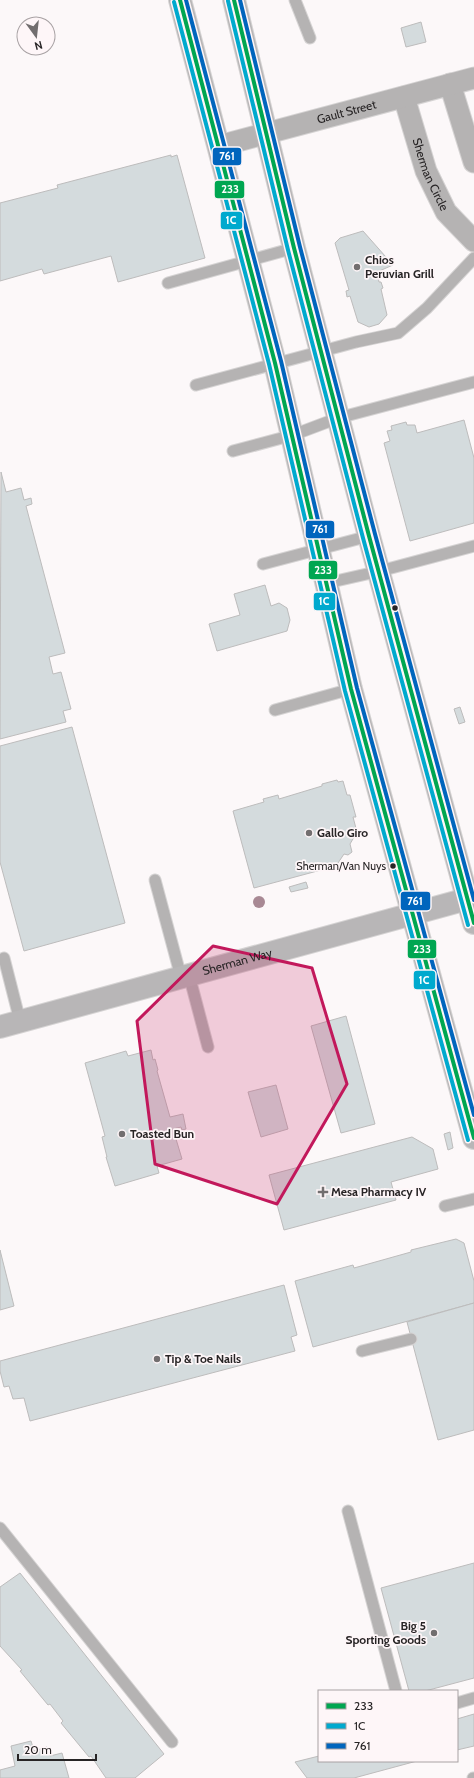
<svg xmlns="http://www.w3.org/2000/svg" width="474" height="1778" font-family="Cabin,sans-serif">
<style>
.building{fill:#d4dbdd;stroke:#bdbcbc}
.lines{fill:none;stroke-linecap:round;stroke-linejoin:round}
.service-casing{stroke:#d5d3d3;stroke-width:13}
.minor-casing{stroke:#d5d3d3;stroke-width:23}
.primary-casing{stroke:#d5d3d3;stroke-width:24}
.service{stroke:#b5b3b3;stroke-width:11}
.minor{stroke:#b5b3b3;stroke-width:21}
.primary{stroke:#b8b6b7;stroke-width:22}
.bus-1-casing{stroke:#fef6f8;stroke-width:7}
.bus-2-casing{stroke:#fef6f8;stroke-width:7}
.bus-3-casing{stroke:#fef6f8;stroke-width:7}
.bus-1{stroke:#00a651;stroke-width:4}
.bus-2{stroke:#00a9ce;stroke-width:4}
.bus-3{stroke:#0065bd;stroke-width:4}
.tree{fill:#a88994}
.marked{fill:#c2185b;fill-opacity:0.2;stroke:#c2185b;stroke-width:3;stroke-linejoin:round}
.poi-dot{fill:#726e6f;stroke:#fef6f8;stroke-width:1.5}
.bus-dot{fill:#272425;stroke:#fef6f8;stroke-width:1.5}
.labels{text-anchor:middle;stroke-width:3.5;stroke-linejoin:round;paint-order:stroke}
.bus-label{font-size:11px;fill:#272425;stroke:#fef6f8;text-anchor:end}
.street-label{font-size:12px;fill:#272425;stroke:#fef6f8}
.poi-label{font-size:12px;font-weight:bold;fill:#272425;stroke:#fef6f8;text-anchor:start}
.line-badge{stroke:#fef6f8;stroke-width:1.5}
.badge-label{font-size:11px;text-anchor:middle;font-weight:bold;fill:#fff}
</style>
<rect width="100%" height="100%" fill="#fcf8f9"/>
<g class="building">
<path d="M421 22 426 42 406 47 401 28Z"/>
<path d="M171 155V157L177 155 205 258 118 282 111 256 44 274 42 269 0 281V203L58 188 57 185Z"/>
<path d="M363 231 393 265 377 272 379 282H381L383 288 381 289 387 315 379 324 369 327 358 322 350 296 347 297 346 291 349 290 335 243 340 238Z"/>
<path d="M464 420 474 458V523L410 541 384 443 390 441 387 431 392 430 391 426 406 422 407 425H415L417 433Z"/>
<path d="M1 472 6 492 21 488 24 500 31 498 32 504 26 506 65 653 49 657 53 674 61 672 71 709 63 711 66 722 0 739Z"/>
<path d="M265 585 271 606 279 603 287 608 290 620 287 631 217 651 209 624 240 615 234 594Z"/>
<path d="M460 707 465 722 459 724 454 709Z"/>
<path d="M72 727 125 923 24 951 0 862V746Z"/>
<path d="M337 780 338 782 343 781 347 795H350L356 817H353L357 832 350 844 352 852 348 855 344 854 336 866 254 888 233 811 264 802 263 799 278 795 279 799 322 786V784Z"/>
<path d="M306 882 308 888 291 892 289 887Z"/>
<path d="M346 1016 375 1124 341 1133 311 1026Z"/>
<path d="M151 1050 153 1060 155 1059 158 1070 157 1071 170 1117 183 1114 186 1129 182 1130 181 1127 173 1129 182 1159 157 1166 159 1173 115 1186 106 1157H107L102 1137 105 1136 85 1063 126 1051 128 1056Z"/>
<path d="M276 1085 288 1129 261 1137 248 1092Z"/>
<path d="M450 1132 453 1148 448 1150 444 1134Z"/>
<path d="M412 1137 433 1149 438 1169 391 1182 396 1200 284 1230 269 1175Z"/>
<path d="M456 1239 464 1243 474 1281V1303L313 1347 295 1281 353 1265 354 1268 411 1252V1250Z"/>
<path d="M0 1250 14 1306 0 1310Z"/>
<path d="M284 1285 297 1335 291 1337 295 1351 30 1421 24 1398 13 1399 9 1386 4 1387 0 1371V1361Z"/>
<path d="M474 1303V1430L438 1440 407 1322Z"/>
<path d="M474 1563V1678L425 1691H409L381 1588Z"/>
<path d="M20 1573 164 1754 135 1778H106L91 1756 89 1757 61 1723 63 1721 50 1704 48 1705 20 1671 22 1670 0 1646V1587Z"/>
<path d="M474 1714V1746L457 1750V1719Z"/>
<path d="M31 1741 34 1751 47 1747 50 1756 62 1753 69 1778H0V1770L15 1766 11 1746Z"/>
<path d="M319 1756V1761H417L354 1778H307L295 1762Z"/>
</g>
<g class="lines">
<defs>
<g id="service">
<path d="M295 0 310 38"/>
<path d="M168 283 294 248"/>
<path d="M196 385 356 342 398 333 427 308 474 258"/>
<path d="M233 451 293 435 338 418 474 382"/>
<path d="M263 564 369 536"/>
<path d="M327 583 380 571 474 546"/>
<path d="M275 710 351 689"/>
<path d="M155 880 181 977"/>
<path d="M4 958 20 1021"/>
<path d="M189 975 208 1047"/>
<path d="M445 1206 474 1199"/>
<path d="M362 1351 411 1339"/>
<path d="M348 1511 396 1691"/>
<path d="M0 1528 172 1742"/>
<path d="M457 1703 474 1698"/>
<path d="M473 1778H474"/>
</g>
<g id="minor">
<path d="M450 84 474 162"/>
<path id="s1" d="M404 97 426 171 446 212 474 241"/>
<path id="s2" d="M219 146 474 78"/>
</g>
<g id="primary">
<path d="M180 0 275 363 351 689 474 1138"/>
<path d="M234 0 294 248 369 536 474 923"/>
<path id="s3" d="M0 1027 474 897"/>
</g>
</defs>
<use href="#service" class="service-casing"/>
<use href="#minor" class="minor-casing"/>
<use href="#primary" class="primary-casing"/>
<use href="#service" class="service"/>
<use href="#minor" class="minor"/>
<use href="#primary" class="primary"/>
<defs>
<g id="bus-1">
<path d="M180 0 275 363 351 689 474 1138"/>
<path d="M234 0 294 248 369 536 474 923"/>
</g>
<g id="bus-2">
<path d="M228 1 288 250 363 538 468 925"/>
<path d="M174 2 269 364 345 691 468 1140"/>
</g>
<g id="bus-3">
<path d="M186 0 281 361 357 688 474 1115"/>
<path d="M240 0 300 247 375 534 474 900"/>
</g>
</defs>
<use href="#bus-1" class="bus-1-casing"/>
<use href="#bus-2" class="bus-2-casing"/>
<use href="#bus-3" class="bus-3-casing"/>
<use href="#bus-1" class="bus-1"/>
<use href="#bus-2" class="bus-2"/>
<use href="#bus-3" class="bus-3"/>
</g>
<circle class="tree" cx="259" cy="902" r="6"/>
<path class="marked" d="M213 946 312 968 347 1084 277 1204 155 1164 137 1021Z"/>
<g class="poi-dot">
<circle cx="357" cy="267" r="4"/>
<circle cx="309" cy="833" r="4"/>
<circle cx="122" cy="1134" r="4"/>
<path d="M321 1186h4v4h4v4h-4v4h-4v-4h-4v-4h4z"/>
<circle cx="157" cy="1359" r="4"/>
<circle cx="434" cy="1633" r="4"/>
</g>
<g class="bus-dot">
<circle cx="395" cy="608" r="3.5"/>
<circle cx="393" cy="866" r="3.5"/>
</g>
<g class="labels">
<g class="bus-label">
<text x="386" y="870">Sherman/Van Nuys</text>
</g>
<g class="street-label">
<text dy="4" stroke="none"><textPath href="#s2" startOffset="132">Gault Street</textPath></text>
<text dy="4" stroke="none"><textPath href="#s1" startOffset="82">Sherman Circle</textPath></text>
<text dy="4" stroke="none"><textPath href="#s3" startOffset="246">Sherman Way</textPath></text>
</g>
<g class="poi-label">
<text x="365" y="264">Chios<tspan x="365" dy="14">Peruvian Grill</tspan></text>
<text x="317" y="837">Gallo Giro</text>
<text x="130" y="1138">Toasted Bun</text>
<text x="331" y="1196">Mesa Pharmacy IV</text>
<text x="165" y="1363">Tip &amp; Toe Nails</text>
<text x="426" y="1630" text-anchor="end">Big 5<tspan x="426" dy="14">Sporting Goods</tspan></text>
</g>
</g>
<g class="line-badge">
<rect x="212" y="147" width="30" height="19" rx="4" fill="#0065bd"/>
<rect x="214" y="180" width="31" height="19" rx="4" fill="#00a651"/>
<rect x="220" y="211" width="23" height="19" rx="4" fill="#00a9ce"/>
<rect x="305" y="520" width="30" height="19" rx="4" fill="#0065bd"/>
<rect x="308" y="560" width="30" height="20" rx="4" fill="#00a651"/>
<rect x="313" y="592" width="23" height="19" rx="4" fill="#00a9ce"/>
<rect x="400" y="891" width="31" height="20" rx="4" fill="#0065bd"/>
<rect x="407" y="939" width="30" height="20" rx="4" fill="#00a651"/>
<rect x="413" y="970" width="23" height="20" rx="4" fill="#00a9ce"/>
</g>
<g class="badge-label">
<text x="227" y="160">761</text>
<text x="230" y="193">233</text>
<text x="231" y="224">1C</text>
<text x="320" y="533">761</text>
<text x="323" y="574">233</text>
<text x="324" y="605">1C</text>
<text x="415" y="905">761</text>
<text x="422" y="953">233</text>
<text x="424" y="984">1C</text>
</g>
<rect x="318" y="1690" width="140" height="72" fill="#fef6f8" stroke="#a8a2a4"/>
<rect x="326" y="1703" width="20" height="6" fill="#00a651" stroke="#a8a2a4"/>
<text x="354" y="1710" font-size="12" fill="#272425">233</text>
<rect x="326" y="1723" width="20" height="6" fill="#00a9ce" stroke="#a8a2a4"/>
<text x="354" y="1730" font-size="12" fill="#272425">1C</text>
<rect x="326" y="1743" width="20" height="6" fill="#0065bd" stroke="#a8a2a4"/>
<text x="354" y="1750" font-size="12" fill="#272425">761</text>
<g transform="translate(36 36) rotate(165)"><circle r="19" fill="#fef6f8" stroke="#a8a2a4"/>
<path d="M0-3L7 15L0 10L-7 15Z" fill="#726e6f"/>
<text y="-6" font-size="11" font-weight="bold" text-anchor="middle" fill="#272425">N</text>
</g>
<path d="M18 1754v6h78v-6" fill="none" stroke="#272425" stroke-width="2"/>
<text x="24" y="1754" font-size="12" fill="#272425" stroke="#fef6f8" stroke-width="3" paint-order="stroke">20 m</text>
</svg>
